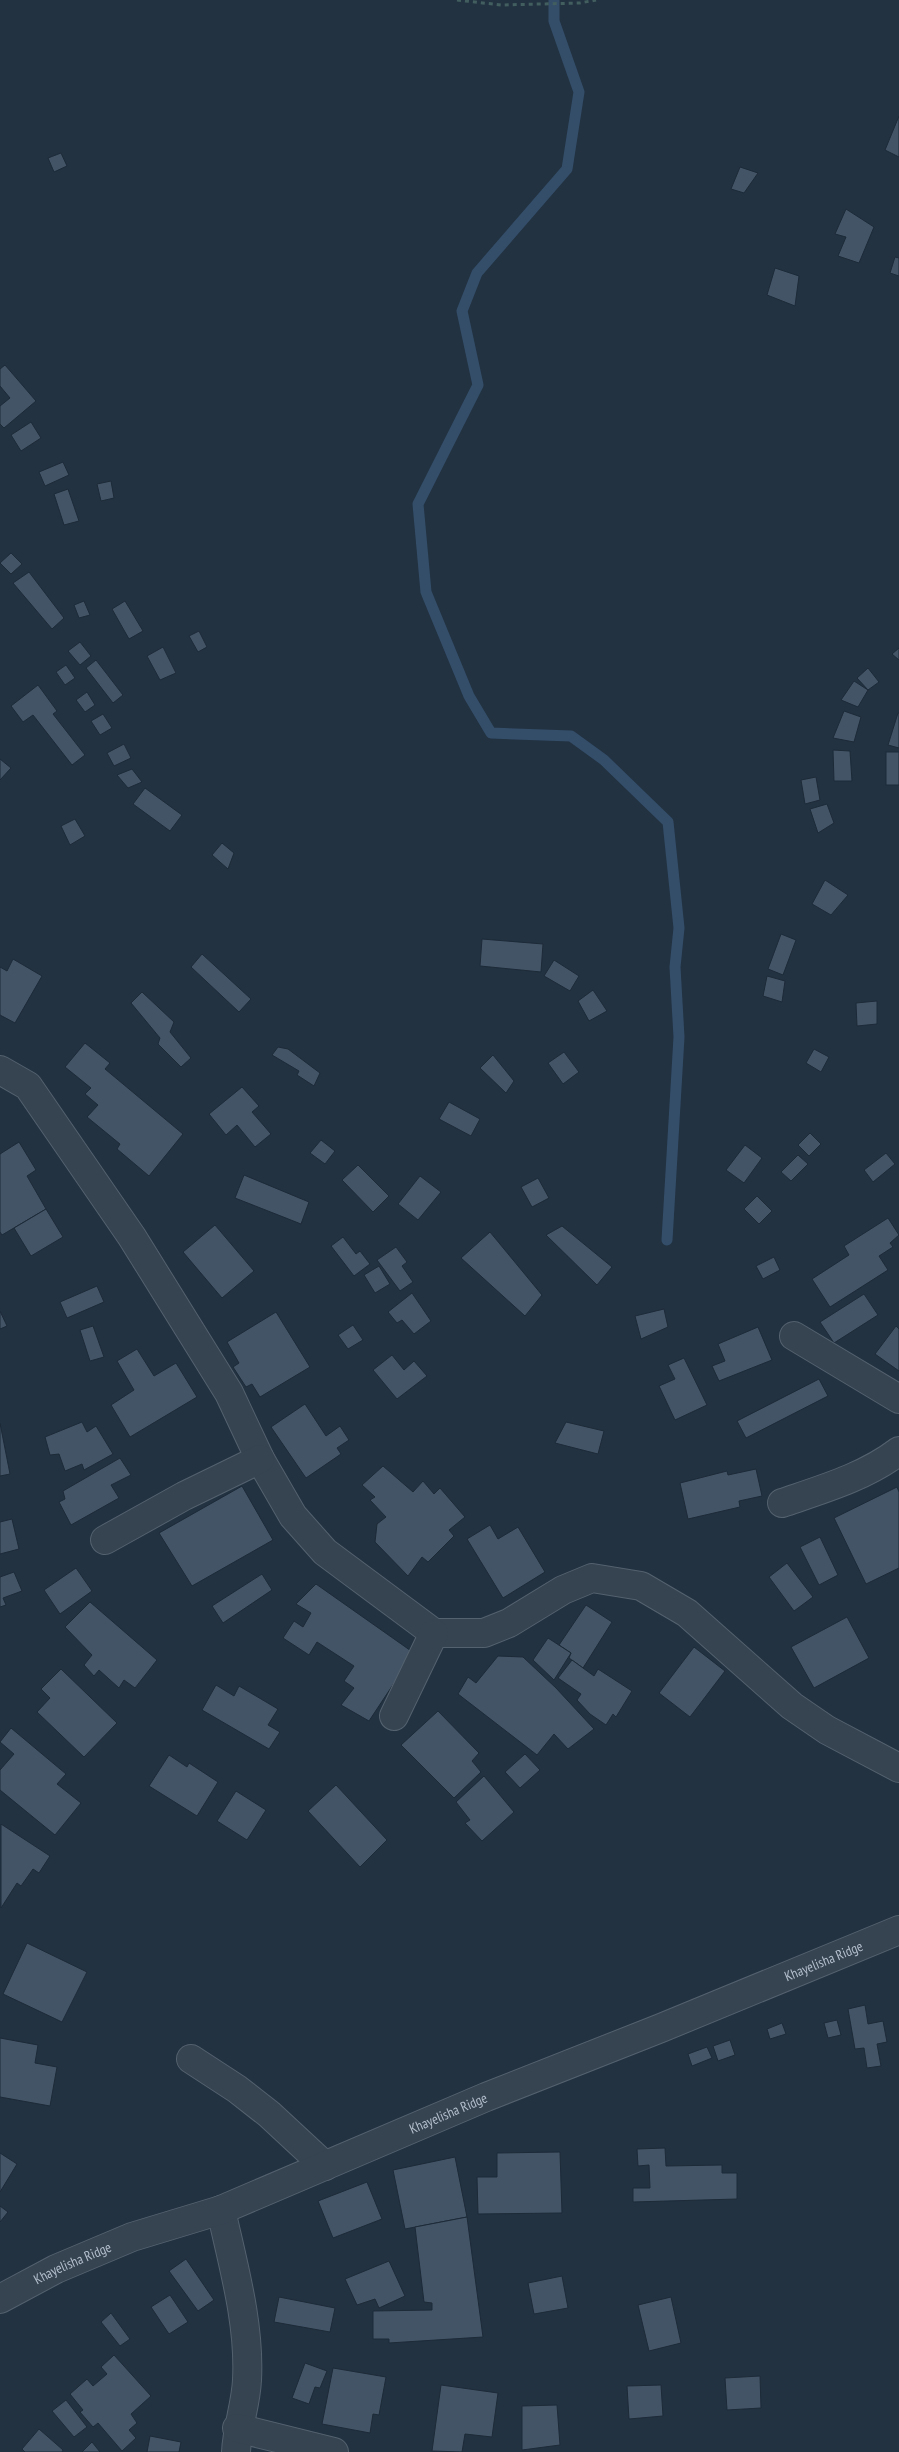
<svg xmlns="http://www.w3.org/2000/svg" width="899" height="2452" font-family="'PT Sans Narrow',sans-serif">
<style>
.lines{fill:none;stroke-linecap:round;stroke-linejoin:round}
.stream{stroke:#344e6a;stroke-width:11}
.building{fill:#425466;stroke:#1d2a38}
.minor-casing{stroke:#54616e;stroke-width:30}
.path{stroke:#425e5f;stroke-width:3;stroke-dasharray:4 4;stroke-linecap:butt}
.minor{stroke:#364351;stroke-width:28}
.labels{text-anchor:middle;stroke-width:4.5;stroke-linejoin:round;paint-order:stroke}
.street-label{font-size:14px;fill:#b3becb;stroke:#1b2836}
</style>
<rect width="100%" height="100%" fill="#223241"/>
<g class="lines">
<path class="stream" d="M554 0V21L579 92 567 169 477 273 462 311 478 385 418 504 426 592 469 696 491 733 571 736 604 760 668 822 679 928 675 967 679 1037 667 1240"/>
</g>
<g class="building">
<path d="M899 116V157L885 150Z"/>
<path d="M61 153 67 166 54 172 48 158Z"/>
<path d="M740 167 758 173 744 193 731 189Z"/>
<path d="M846 209 874 227 859 263 838 256 846 237 835 234Z"/>
<path d="M895 257 899 258V276L890 273Z"/>
<path d="M775 268 799 276 795 306 767 295Z"/>
<path d="M5 365 36 401 4 428 0 424V406L10 398 0 386V369Z"/>
<path d="M31 422 41 438 21 451 11 435Z"/>
<path d="M63 462 69 475 45 486 39 472Z"/>
<path d="M111 481 114 498 101 501 97 484Z"/>
<path d="M68 489 79 521 64 525 54 494Z"/>
<path d="M11 553 22 564 11 574 0 563Z"/>
<path d="M29 572 64 618 52 629 13 583Z"/>
<path d="M84 601 90 615 79 618 74 605Z"/>
<path d="M125 601 143 631 129 639 112 609Z"/>
<path d="M199 631 207 647 198 652 189 636Z"/>
<path d="M80 642 91 656 80 665 68 651Z"/>
<path d="M163 647 176 673 160 680 147 656Z"/>
<path d="M899 648V660L892 654Z"/>
<path d="M96 660 123 695 113 703 86 668Z"/>
<path d="M66 665 75 678 65 685 56 672Z"/>
<path d="M868 668 879 682 868 690 857 678Z"/>
<path d="M854 681 868 690 858 707 841 700Z"/>
<path d="M38 685 57 711 53 714 85 755 72 765 33 715 23 722 11 706Z"/>
<path d="M87 692 95 705 85 712 76 700Z"/>
<path d="M844 711 861 717 854 742 833 738Z"/>
<path d="M898 713H899V748L888 745Z"/>
<path d="M103 714 112 728 100 735 91 721Z"/>
<path d="M124 744 131 758 114 766 107 753Z"/>
<path d="M833 750 850 751 852 781H834Z"/>
<rect x="886" y="752" width="13" height="33"/>
<path d="M0 759 11 768 0 780Z"/>
<path d="M132 769 142 782 128 788 117 775Z"/>
<path d="M816 777 820 800 805 804 801 780Z"/>
<path d="M145 788 182 815 170 831 133 804Z"/>
<path d="M827 804 834 823 818 833 810 809Z"/>
<path d="M75 819 85 836 70 845 61 826Z"/>
<path d="M222 843 234 853 228 869 212 855Z"/>
<path d="M825 880 848 895 831 915 812 904Z"/>
<path d="M781 934 796 940 783 975 768 969Z"/>
<path d="M482 939 543 944 541 972 480 966Z"/>
<path d="M202 954 251 999 239 1012 191 967Z"/>
<path d="M13 959 42 976 15 1023 0 1015V967L7 971Z"/>
<path d="M554 960 579 976 570 991 544 976Z"/>
<path d="M767 976 785 981 782 1002 763 996Z"/>
<path d="M593 990 607 1011 589 1021 578 1001Z"/>
<path d="M142 992 174 1022 170 1032 191 1058 181 1067 158 1044 160 1038 131 1003Z"/>
<path d="M877 1001V1024L857 1026 856 1003Z"/>
<path d="M85 1043 110 1063 105 1069 183 1134 149 1176 117 1149 120 1144 87 1117 98 1105 85 1094 91 1088 65 1067Z"/>
<path d="M278 1047 288 1049 320 1073 314 1086 297 1075 299 1071 272 1055Z"/>
<path d="M814 1049 829 1057 821 1072 806 1063Z"/>
<path d="M564 1052 579 1072 563 1084 548 1063Z"/>
<path d="M493 1055 514 1081 506 1093 480 1068Z"/>
<path d="M242 1087 259 1106 252 1112 271 1134 255 1147 237 1125 226 1135 209 1114Z"/>
<path d="M449 1102 480 1119 471 1136 439 1119Z"/>
<path d="M810 1133 821 1144 809 1156 798 1145Z"/>
<path d="M321 1140 335 1151 325 1164 310 1153Z"/>
<path d="M19 1142 36 1170 27 1176 46 1209 2 1235 0 1232V1154Z"/>
<path d="M745 1145 762 1158 744 1183 726 1170Z"/>
<path d="M886 1153 895 1164 873 1182 864 1170Z"/>
<path d="M798 1155 808 1164 791 1181 781 1172Z"/>
<path d="M358 1165 389 1196 373 1212 342 1180Z"/>
<path d="M244 1175 309 1202 301 1224 235 1198Z"/>
<path d="M420 1176 441 1192 418 1220 398 1204Z"/>
<path d="M538 1178 549 1198 532 1207 521 1187Z"/>
<path d="M757 1196 772 1211 759 1224 744 1209Z"/>
<path d="M46 1209 63 1237 31 1256 14 1228Z"/>
<path d="M888 1218 899 1235 890 1243 893 1247 879 1256 888 1270 830 1307 812 1279 849 1255 844 1246Z"/>
<path d="M215 1225 254 1271 222 1298 183 1252Z"/>
<path d="M562 1226 612 1267 597 1285 546 1235Z"/>
<path d="M490 1232 542 1295 525 1316 461 1258Z"/>
<path d="M343 1237 356 1254 360 1251 370 1264 354 1276 331 1246Z"/>
<path d="M396 1247 407 1262 402 1266 413 1282 400 1291 377 1260Z"/>
<path d="M774 1257 780 1270 763 1279 756 1266Z"/>
<path d="M379 1266 390 1284 375 1293 364 1275Z"/>
<path d="M97 1286 104 1302 67 1318 60 1302Z"/>
<path d="M412 1293 431 1321 414 1334 402 1320 397 1323 388 1312Z"/>
<path d="M864 1294 878 1315 834 1343 820 1322Z"/>
<path d="M664 1309 668 1327 641 1339 635 1316Z"/>
<path d="M0 1311 7 1326 0 1329Z"/>
<path d="M276 1312 310 1367 260 1397 252 1384 246 1387 233 1367 239 1363 227 1342Z"/>
<path d="M353 1325 363 1340 348 1349 338 1335Z"/>
<path d="M93 1326 104 1357 90 1361 80 1330Z"/>
<path d="M896 1326 899 1329V1371L875 1354Z"/>
<path d="M758 1327 772 1360 719 1381 712 1366 725 1361 718 1344Z"/>
<path d="M137 1349 154 1376 176 1363 197 1397 130 1437 111 1405 134 1390 117 1361Z"/>
<path d="M392 1355 404 1370 414 1361 427 1376 397 1399 373 1370Z"/>
<path d="M684 1358 707 1405 675 1420 659 1386 675 1379 668 1365Z"/>
<path d="M819 1379 828 1396 746 1438 737 1421Z"/>
<path d="M305 1404 326 1436 340 1426 349 1440 337 1448 341 1454 306 1478 271 1427Z"/>
<path d="M82 1422 87 1432 96 1426 113 1454 84 1470 82 1464 65 1471 59 1454 50 1455 45 1437Z"/>
<path d="M566 1422 604 1431 598 1454 555 1443Z"/>
<path d="M0 1423 10 1474 0 1476Z"/>
<path d="M120 1458 131 1475 111 1485 119 1498 71 1525 59 1502 65 1499 63 1491Z"/>
<path d="M383 1466 413 1492 423 1481 434 1494 440 1488 465 1517 449 1530 454 1536 428 1562 422 1557 408 1576 375 1542 377 1524 386 1517 370 1500 375 1497 362 1485Z"/>
<path d="M756 1469 762 1496 739 1501 740 1507 688 1519 680 1483 727 1471 728 1475Z"/>
<path d="M242 1486 273 1540 192 1586 159 1533Z"/>
<path d="M897 1487 899 1492V1568L866 1584 834 1518Z"/>
<path d="M12 1519 19 1549 0 1554V1522Z"/>
<path d="M490 1525 498 1539 518 1527 545 1572 503 1598 467 1539Z"/>
<path d="M820 1537 838 1575 819 1585 800 1547Z"/>
<path d="M787 1563 813 1597 794 1611 769 1577Z"/>
<path d="M76 1568 92 1591 60 1614 44 1590Z"/>
<path d="M14 1572 22 1591 3 1598 6 1605 0 1607V1577Z"/>
<path d="M262 1574 272 1590 223 1623 212 1606Z"/>
<path d="M316 1584 414 1653 369 1721 341 1705 354 1688 344 1681 354 1666 317 1642 309 1655 283 1638 294 1621 303 1627 311 1613 296 1604Z"/>
<path d="M90 1602 157 1660 135 1688 124 1680 119 1688 99 1670 94 1676 84 1665 92 1655 65 1627Z"/>
<path d="M586 1605 612 1622 583 1668 569 1658 571 1653 559 1645Z"/>
<path d="M847 1617 869 1658 814 1688 791 1647Z"/>
<path d="M548 1638 571 1653 554 1680 533 1660Z"/>
<path d="M694 1647 725 1671 690 1717 659 1693Z"/>
<path d="M498 1656 523 1657 556 1688 594 1729 568 1749 554 1734 537 1755 458 1694 468 1677 476 1683Z"/>
<path d="M572 1660 594 1676 598 1669 632 1691 616 1717 613 1714 606 1725 590 1714 577 1700 581 1694 558 1678Z"/>
<path d="M61 1669 117 1723 84 1757 37 1712 50 1698 41 1689Z"/>
<path d="M216 1685 234 1696 239 1686 278 1709 268 1725 280 1732 269 1749 202 1710Z"/>
<path d="M438 1711 479 1753 472 1761 481 1772 454 1798 401 1745Z"/>
<path d="M11 1728 66 1774 57 1784 81 1803 55 1835 0 1790V1770L14 1754 0 1742Z"/>
<path d="M525 1754 540 1770 520 1788 505 1772Z"/>
<path d="M169 1755 187 1767 189 1763 218 1782 197 1816 149 1786Z"/>
<path d="M484 1776 514 1812 482 1841 465 1823 470 1820 456 1802Z"/>
<path d="M336 1785 387 1840 360 1867 308 1811Z"/>
<path d="M236 1791 266 1810 247 1840 217 1821Z"/>
<path d="M1 1824 50 1856 39 1873 33 1869 21 1886 17 1883 1 1908Z"/>
<path d="M27 1943 87 1972 62 2022 3 1994Z"/>
<path d="M865 2005 868 2024 883 2021 887 2042 877 2044 881 2066 867 2068 864 2048 855 2049 848 2009Z"/>
<path d="M837 2020 841 2035 828 2038 824 2023Z"/>
<path d="M782 2023 786 2034 770 2039 767 2029Z"/>
<path d="M0 2038 38 2045 35 2063 57 2067 50 2106 0 2097Z"/>
<path d="M730 2040 735 2055 718 2061 713 2046Z"/>
<path d="M707 2047 712 2058 692 2066 688 2054Z"/>
<path d="M665 2148 666 2166 722 2165V2173H737V2199L633 2202V2188H650L649 2165 638 2166 637 2149Z"/>
<path d="M560 2152 562 2213 478 2214 477 2177H497V2153Z"/>
<path d="M0 2153 17 2164 0 2192Z"/>
<path d="M455 2157 467 2217 405 2229 393 2170Z"/>
<path d="M367 2182 382 2219 333 2238 318 2201Z"/>
<path d="M0 2206 8 2212 0 2222Z"/>
<path d="M467 2217 483 2337 389 2343V2339H373V2311L432 2310V2303L424 2302 415 2227Z"/>
<path d="M186 2259 214 2300 198 2311 169 2271Z"/>
<path d="M389 2261 405 2296 379 2308 375 2299 357 2305 345 2279Z"/>
<path d="M562 2276 568 2308 534 2314 528 2283Z"/>
<path d="M170 2295 188 2322 169 2334 151 2307Z"/>
<path d="M279 2297 335 2308 330 2332 274 2322Z"/>
<path d="M671 2297 681 2343 649 2351 638 2305Z"/>
<path d="M111 2313 130 2339 120 2346 101 2322Z"/>
<path d="M114 2355 151 2396 131 2414 137 2423 129 2430 136 2438 122 2451 98 2423 93 2427 80 2412 83 2410 70 2394 87 2379 93 2386 107 2374 101 2367Z"/>
<path d="M305 2363 327 2371 320 2388 315 2387 309 2404 292 2398Z"/>
<path d="M333 2368 386 2377 379 2415 373 2414 370 2433 322 2424Z"/>
<path d="M760 2376 761 2408 727 2410 725 2378Z"/>
<path d="M441 2385 498 2393 492 2437 465 2434 462 2452 432 2451Z"/>
<path d="M661 2385 663 2416 629 2419 627 2386Z"/>
<path d="M66 2400 87 2427 74 2437 52 2411Z"/>
<path d="M557 2405 560 2445 522 2450V2406Z"/>
<path d="M39 2429 63 2450 62 2452H25L22 2449Z"/>
<path d="M150 2436 181 2442 179 2452H147Z"/>
<path d="M92 2442 100 2452H82Z"/>
</g>
<g class="lines">
<defs>
<g id="minor">
<path d="M0 1070 28 1086 132 1237 229 1393 260 1459 293 1516 325 1552 434 1633H484L509 1623 563 1590 592 1578 641 1586 687 1613 792 1706 827 1730 899 1768"/>
<path d="M794 1336 899 1399"/>
<path d="M782 1503C823 1489 865 1477 899 1451"/>
<path d="M105 1540 184 1496 260 1459"/>
<path d="M394 1716 434 1633"/>
<path d="M191 2059 237 2089 269 2114 325 2166"/>
<path d="M221 2210C233 2265 250 2323 247 2380 246 2404 237 2428 236 2452"/>
<path id="s1" d="M0 2299 56 2269 132 2237 221 2210 486 2097 661 2028 899 1930"/>
<path d="M237 2428 334 2452"/>
</g>
</defs>
<use href="#minor" class="minor-casing"/>
<path class="path" d="M457 0 501 5 580 3 596 0"/>
<use href="#minor" class="minor"/>
</g>
<g class="labels">
<g class="street-label">
<text dy="5" stroke="none"><textPath href="#s1" startOffset="891">Khayelisha Ridge</textPath></text>
<text dy="5" stroke="none"><textPath href="#s1" startOffset="486">Khayelisha Ridge</textPath></text>
<text dy="5" stroke="none"><textPath href="#s1" startOffset="81">Khayelisha Ridge</textPath></text>
</g>
</g>
</svg>
